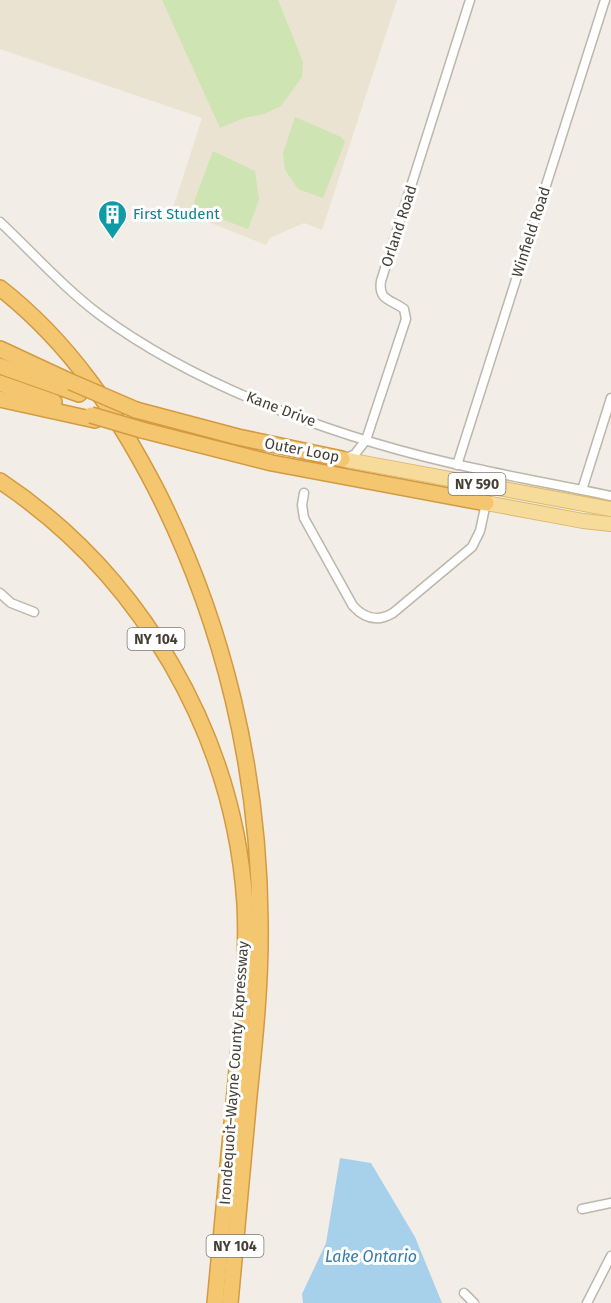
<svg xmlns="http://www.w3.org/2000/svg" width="611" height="1303" font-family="'Fira Sans',sans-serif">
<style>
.education{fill:#eae3d1}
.green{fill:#cee4b2}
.water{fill:#a7d0eb}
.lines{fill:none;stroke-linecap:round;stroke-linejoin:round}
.street-casing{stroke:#bdb6aa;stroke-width:11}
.primary-casing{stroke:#dcb86b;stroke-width:16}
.highway-casing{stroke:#d39a40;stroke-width:18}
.street{stroke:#fff;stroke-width:8}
.primary{stroke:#f7db9a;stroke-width:14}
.highway{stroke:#f4c670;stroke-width:15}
.highway-bridge-casing{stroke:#d39a40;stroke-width:18;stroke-linecap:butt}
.highway-bridge{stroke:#f4c670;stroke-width:15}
.labels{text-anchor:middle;stroke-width:6;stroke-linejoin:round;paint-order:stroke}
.shield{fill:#fff;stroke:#7d7972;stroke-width:1.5}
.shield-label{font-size:14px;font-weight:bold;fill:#453f36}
.culture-label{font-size:15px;fill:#0d838f;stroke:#fff;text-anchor:start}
.street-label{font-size:15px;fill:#453f36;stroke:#fff}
.water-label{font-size:16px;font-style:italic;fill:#367ba9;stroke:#fff}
</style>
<rect width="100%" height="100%" fill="#f2eee7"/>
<path class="education" d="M0 0H397L322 230 304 223 270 238 266 245 173 208 202 118 0 49Z"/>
<g class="green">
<path d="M162 0H278L303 62 302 77 281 106 264 114 244 118 220 128Z"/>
<path d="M295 117 341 137 345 142 323 198 298 189 285 170 283 153Z"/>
<path d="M213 151 255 171 259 200 248 229 197 210 194 202Z"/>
</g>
<path class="water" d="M340 1158 371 1163 415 1237 442 1303H303L302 1294 326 1243Z"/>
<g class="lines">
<defs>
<g id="street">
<path d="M0 222C33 253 64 288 100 315 201 390 350 442 473 468 518 478 565 486 611 496"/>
<path d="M345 459 355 454 366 440 406 319 404 309C391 299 378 301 381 281L470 0"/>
<path d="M457 465 605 0"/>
<path d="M582 490 611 398"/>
<path d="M304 493 302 505 304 518 353 606C365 619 378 622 393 613L472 547 480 531 486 503"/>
<path d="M0 593 11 603 34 612"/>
<path d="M582 1209 611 1203"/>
<path d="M464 1293 474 1303"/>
<path d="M587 1303 611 1256"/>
</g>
<g id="primary">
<path d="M342 459 611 509"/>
<path d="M486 503 583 521 611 524"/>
</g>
<g id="highway">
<path d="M0 288C69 342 116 412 156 489 224 623 259 772 260 921 261 980 255 1038 249 1096 243 1165 236 1234 230 1303"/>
<path d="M0 349 71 382"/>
<path d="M0 366 79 394"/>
<path d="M0 383 54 402"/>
<path d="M0 399 95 420"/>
<path d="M136 410 238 437 342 459"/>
<path d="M142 430 272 463 486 503"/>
<path d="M0 481C141 575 234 734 245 904 248 962 241 1022 236 1081 229 1155 222 1229 215 1303"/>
</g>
</defs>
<use href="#street" class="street-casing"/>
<use href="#primary" class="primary-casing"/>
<use href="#highway" class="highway-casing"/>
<use href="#street" class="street"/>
<use href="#primary" class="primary"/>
<use href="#highway" class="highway"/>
<defs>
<g id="highway-bridge">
<path d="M71 382 136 410"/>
<path d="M91 415 142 430"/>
</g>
</defs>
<use href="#highway-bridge" class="highway-bridge-casing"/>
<use href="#highway-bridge" class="highway-bridge"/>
</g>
<defs>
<symbol id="building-pin" viewBox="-11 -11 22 30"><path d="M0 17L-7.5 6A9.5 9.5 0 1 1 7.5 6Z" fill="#0f9aa8" stroke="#fff"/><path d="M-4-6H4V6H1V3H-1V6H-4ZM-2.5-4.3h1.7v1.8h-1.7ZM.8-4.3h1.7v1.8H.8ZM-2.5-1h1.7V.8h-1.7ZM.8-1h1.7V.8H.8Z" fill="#fff"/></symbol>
</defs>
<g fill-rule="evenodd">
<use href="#building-pin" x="96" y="198" width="33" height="45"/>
</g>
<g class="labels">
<g class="shield">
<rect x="448.5" y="473" width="57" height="22" rx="4.5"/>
<rect x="127.5" y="628" width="57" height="22" rx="4.5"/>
<rect x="206.5" y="1235" width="57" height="22" rx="4.5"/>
</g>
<g class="shield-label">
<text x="477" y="489">NY 590</text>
<text x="156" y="644">NY 104</text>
<text x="235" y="1251">NY 104</text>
</g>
<g class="culture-label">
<text x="133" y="219">First Student</text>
</g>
<g class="street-label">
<text transform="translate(399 226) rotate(-72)" y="5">Orland Road</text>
<text transform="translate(531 232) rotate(-72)" y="5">Winfield Road</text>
<text transform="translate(281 409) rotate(21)" y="5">Kane Drive</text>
<text transform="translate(302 450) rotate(11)" y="5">Outer Loop</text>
<text transform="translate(234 1073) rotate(-86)" y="5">Irondequoit–Wayne County Expressway</text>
</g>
<g class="water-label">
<text x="371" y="1262">Lake Ontario</text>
</g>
</g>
</svg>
